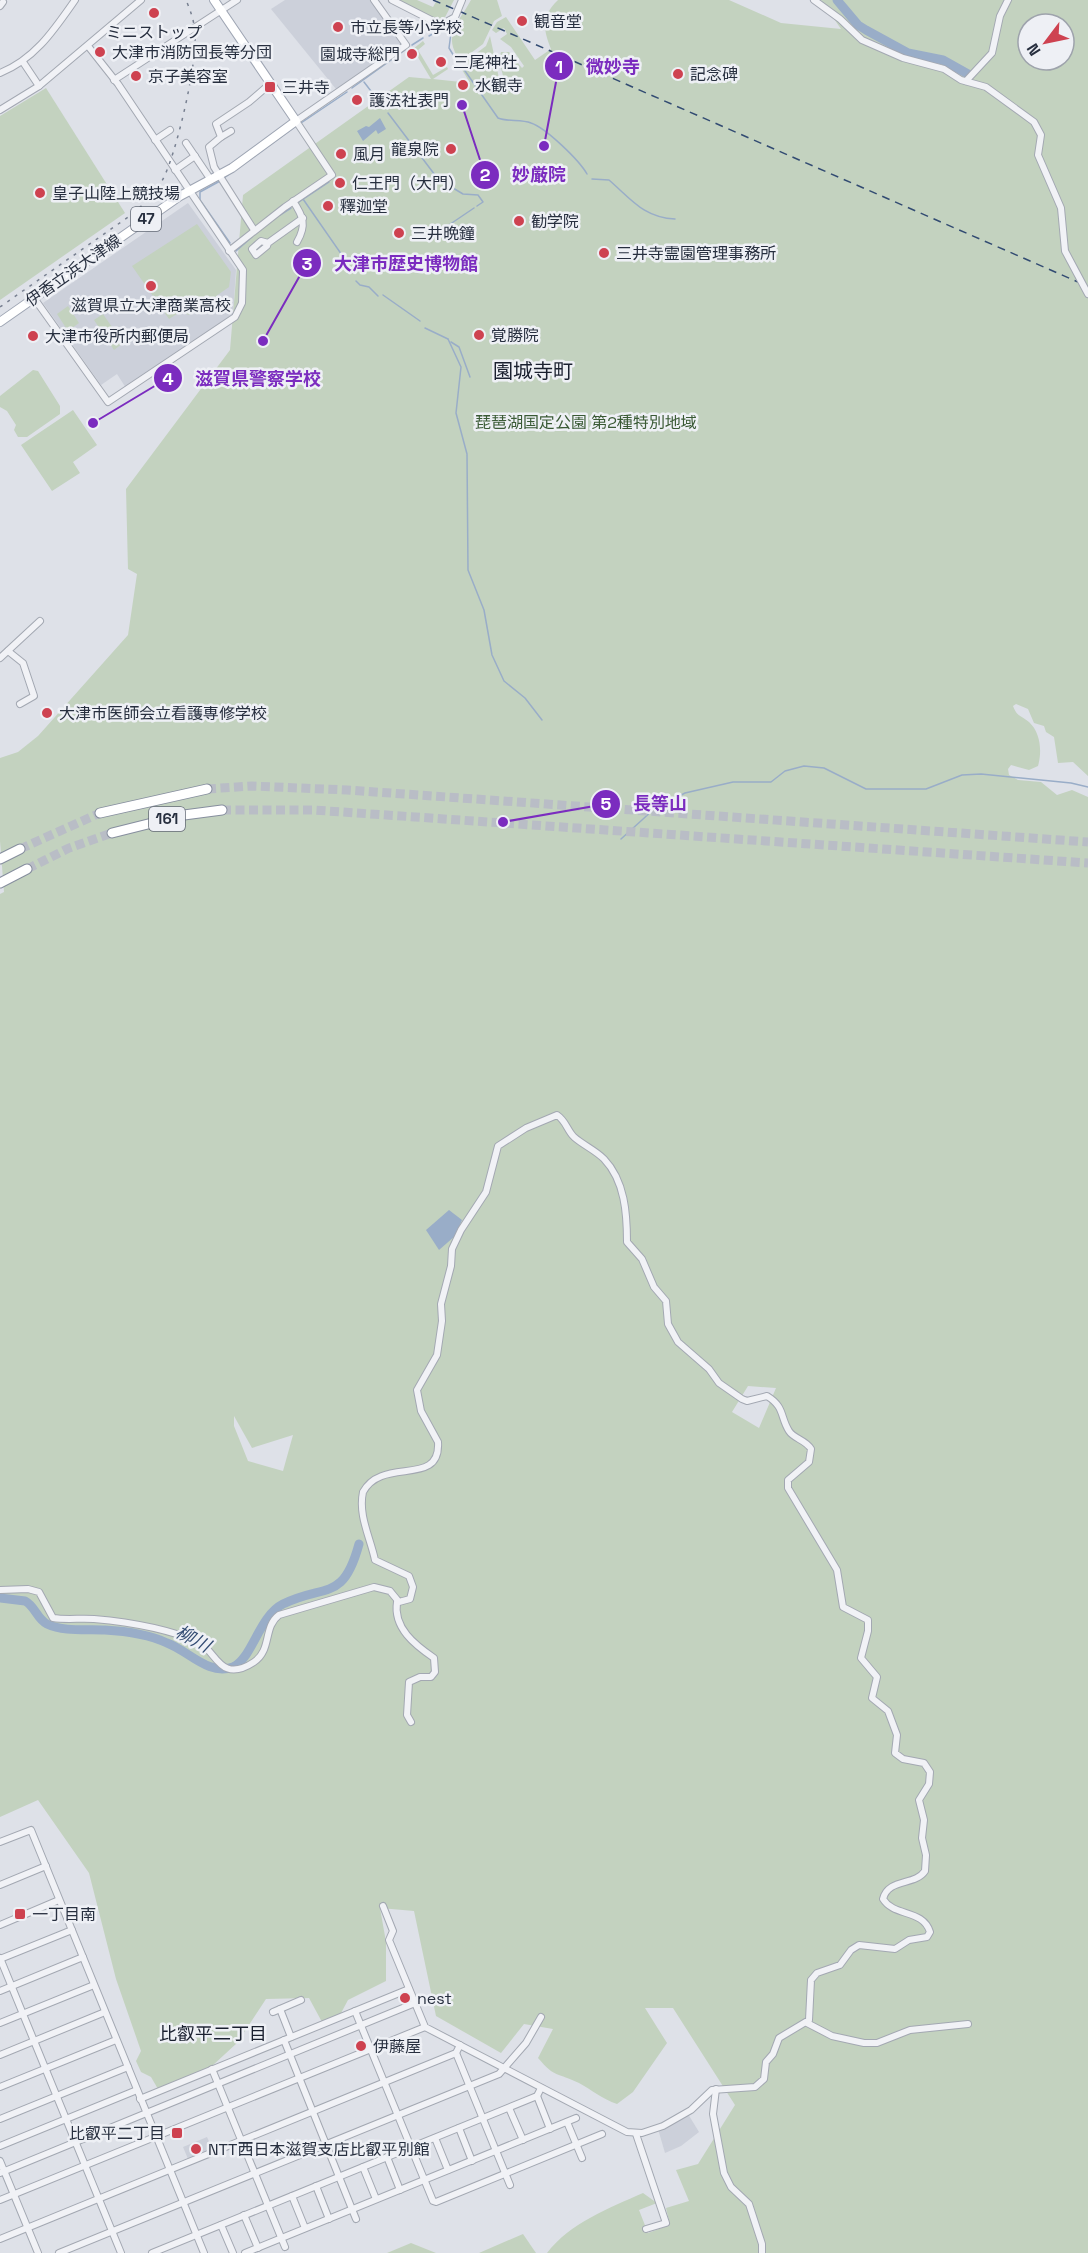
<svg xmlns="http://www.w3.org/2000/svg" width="1088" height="2253" font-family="'Space Grotesk','Noto Sans JP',sans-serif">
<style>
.built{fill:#ccd0da}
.green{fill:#c3d2bf;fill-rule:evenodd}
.water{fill:#99adc8}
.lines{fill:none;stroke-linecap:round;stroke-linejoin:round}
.stream{stroke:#99adc8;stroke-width:1.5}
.river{stroke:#99adc8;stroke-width:9}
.ferry{stroke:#324b72;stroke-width:1.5;stroke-dasharray:8 6;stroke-linecap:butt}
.highway-tunnel{stroke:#b9bdc6;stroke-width:9;stroke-dasharray:9 4.5;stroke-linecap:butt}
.minor-casing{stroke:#a3a8b2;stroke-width:8}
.major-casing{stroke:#9ea5b3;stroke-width:10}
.highway-casing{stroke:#868e9e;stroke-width:11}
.minor{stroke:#f1f2f6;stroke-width:6}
.major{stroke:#fff;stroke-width:8}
.highway{stroke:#fff;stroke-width:9}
.rail{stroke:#788091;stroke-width:1.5;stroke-dasharray:3 6;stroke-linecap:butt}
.poi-dot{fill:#ce4250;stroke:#eef0f5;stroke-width:2}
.labels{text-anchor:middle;stroke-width:5;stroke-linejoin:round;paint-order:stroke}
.shield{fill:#eef0f5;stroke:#636976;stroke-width:1.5}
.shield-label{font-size:15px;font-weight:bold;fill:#272f3f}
.poi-label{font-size:16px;fill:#272f3f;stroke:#eef0f5;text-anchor:start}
.street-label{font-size:16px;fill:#272f3f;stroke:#eef0f5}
.park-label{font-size:16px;fill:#3a5a35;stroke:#eef0f5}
.water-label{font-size:18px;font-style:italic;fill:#324b72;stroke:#eef0f5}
.neighbourhood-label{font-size:18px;fill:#1a202f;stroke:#eef0f5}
.quarter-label{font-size:20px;fill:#1a202f;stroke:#eef0f5}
.leader{fill:none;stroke:#7b2cbf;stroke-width:2}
.callout-dot{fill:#7b2cbf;stroke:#eef0f5;stroke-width:2}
.mark-label{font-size:18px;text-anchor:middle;font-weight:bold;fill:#fff}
.callout-label{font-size:18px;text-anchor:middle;font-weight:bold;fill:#7b2cbf;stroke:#eef0f5;stroke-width:5;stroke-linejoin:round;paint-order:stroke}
</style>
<rect width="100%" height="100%" fill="#dee1e8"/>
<g class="built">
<path d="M285 0H371L402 45 336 89 271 9Z"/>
<path d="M188 203 236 270 233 314 126 388 117 374 101 385 43 303Z"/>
<path d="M688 2114 699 2132 681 2146 665 2153 658 2129Z"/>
<path d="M207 2137 213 2150 188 2159 183 2147Z"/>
</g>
<g class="green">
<path d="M395 0H417L433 7 437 0H454L442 23Z"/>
<path d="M471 0H497L502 16 494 21 483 44 460 61C442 34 458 24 471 0Z"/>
<path d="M558 0H729L781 23 841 29 821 0H1088V776L1073 762 1058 763 1054 737 1046 732 1044 726 1034 723 1028 709 1016 704 1013 706C1017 717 1022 716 1029 722 1041 733 1042 752 1038 766L1029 770 1011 765 1008 769 1009 775 1018 780 1041 782 1057 795 1072 790 1088 797V2253H547C570 2223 609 2208 643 2193L657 2203 639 2210 648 2233 670 2225 666 2208 689 2201 676 2170 698 2164 735 2105 673 2008H645L667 2043 633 2092 617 2104C602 2099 592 2090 579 2083 557 2072 556 2079 538 2058L553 2029 524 2024 501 2053 436 2016 414 1911 380 1908 386 1942V1981L348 2000 340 2015 322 2022 309 1998 266 1999 237 2043 212 2066 158 2089 151 2077 141 2072 136 2061 141 2051 116 1979 89 1873 38 1800 0 1817V894L4 892 0 841V758L18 752 38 736 128 635 137 574 128 569 126 489 230 350 243 195 409 77 431 79 413 49 423 41 425 44 418 50 433 75 447 67 448 69 433 79 470 83 461 68 462 64 486 46 490 36 500 83 504 80 499 60 501 52H509L522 68 524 66 511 47 500 39 507 34 504 28 496 33 492 30 497 22 506 17 535 60 551 49C543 29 541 16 558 0ZM1028 24H1064V60H1028ZM748 1386 776 1388 759 1428 732 1412ZM234 1416 252 1448 293 1435 283 1471 248 1461 234 1426Z"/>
<path d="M46 88 125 213 0 300V116Z"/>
<path d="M197 224 231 272 229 287 189 315 180 312 169 319 132 266Z"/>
<path d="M68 306 79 323 68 331 57 314Z"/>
<path d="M103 314 123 343 114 350 94 320Z"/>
<path d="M33 370 38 371 60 406V414L27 437H18L14 430 16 425 7 411 0 407V396Z"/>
<path d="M73 410 97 445 73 462 80 473 52 491 21 445Z"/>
<path d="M523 2234 536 2253H479Z"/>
<path d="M411 2243 436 2253H387Z"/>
</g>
<g class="water">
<path d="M380 118 386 129 378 134 376 130 363 141 357 131 366 126 369 127Z"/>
<path d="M449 1210 462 1220 455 1236 439 1250 426 1230Z"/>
</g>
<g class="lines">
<g class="stream">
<path d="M447 27 451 33 449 48 457 61"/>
<path d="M429 36 443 28"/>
<path d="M412 45 423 38"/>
<path d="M463 68 498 118C508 122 521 119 531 123 546 128 579 160 587 174"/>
<path d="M364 82 384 108"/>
<path d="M352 88 405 50"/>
<path d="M388 113 438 179 463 194 478 195 483 202 477 206"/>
<path d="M301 123 347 92"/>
<path d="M224 178 296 126"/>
<path d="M592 179 609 180C631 199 644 218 675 219"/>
<path d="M220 181 200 192V200L230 243"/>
<path d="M303 199 344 258 348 273"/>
<path d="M299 202 329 182"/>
<path d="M280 215 291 208"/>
<path d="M440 231 474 208"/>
<path d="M431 240 436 235"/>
<path d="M236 251 252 237"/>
<path d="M356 281 360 285 369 287 378 296"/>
<path d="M383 295 420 321"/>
<path d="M425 328 448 339"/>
<path d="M448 339 461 367 456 413 467 454 468 570 484 610 492 655 504 681 525 698 542 720"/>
<path d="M451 342 459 347 470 377"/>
<path d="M621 839 653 810 685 793 733 782H771L785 771 804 766 824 768 866 789H926L962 775 981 774 1071 783 1088 787"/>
</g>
<g class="river">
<path d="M837 0 858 25 866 30 908 53 943 60 968 74"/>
<path d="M0 1598 25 1601C35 1606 37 1619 47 1624 64 1632 86 1629 105 1630 124 1631 150 1635 167 1643 189 1651 208 1676 233 1667 252 1659 259 1616 283 1604 325 1583 343 1603 359 1544"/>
</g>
<g class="ferry">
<path d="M433 0 454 9"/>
<path d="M459 11 1078 282"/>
</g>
<g class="highway-tunnel">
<path d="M207 789 252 786 347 790 1088 842"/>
<path d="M222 810H313L1088 863"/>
<path d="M20 849 100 813"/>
<path d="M27 869 69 848 112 833"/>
</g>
<defs>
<g id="minor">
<path d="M392 0 441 25 455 17 462 0"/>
<path d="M814 0 840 19 862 40 903 58 944 69 961 80 986 87 1034 122 1041 135 1038 155 1061 208 1065 251 1088 294"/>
<path d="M0 6 3 2"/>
<path d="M23 62 39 86"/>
<path d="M0 73C35 59 54 30 75 0"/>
<path d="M114 80 237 0"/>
<path d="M966 81 992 53 1000 16 1008 0"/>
<path d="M0 110 39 86 141 0"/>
<path d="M221 137 231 131"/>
<path d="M155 140 170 130"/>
<path d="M186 143 211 180"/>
<path d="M175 170 195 156"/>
<path d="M293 201C303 216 307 225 297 242"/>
<path d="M254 230 214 167 209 147 221 137 216 124 249 102 271 83"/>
<path d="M268 243 261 241 252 249 256 255 267 246 268 243 303 218"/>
<path d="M229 251 285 207 332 175 296 121 406 45 374 0"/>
<path d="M34 298 108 402 235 317 242 303 243 270 118 84 88 46"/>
<path d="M8 651 23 663 34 696 20 704"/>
<path d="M0 658 40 621"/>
<path d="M0 1590 28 1589 39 1592 53 1618C66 1620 81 1618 94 1619 128 1622 166 1628 198 1642 216 1649 219 1685 254 1662 272 1650 263 1627 279 1615L374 1587 390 1591 399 1602 410 1599 413 1587 409 1576 375 1560C370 1537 358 1515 363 1492 382 1456 441 1488 438 1442L421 1411 417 1390 437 1355 442 1321 441 1304 451 1266 452 1249 461 1230 486 1192 498 1146 526 1128 557 1115C566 1121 567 1130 574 1137 583 1145 595 1150 604 1159 625 1181 627 1214 627 1242L642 1259 654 1287 666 1301 668 1324 678 1342 709 1369 719 1383 742 1399 747 1401 767 1396C785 1407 780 1417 789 1431 794 1439 806 1440 811 1449L809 1462 788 1480V1488L837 1570 843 1607 868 1620V1631L861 1658 877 1677 872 1698 888 1711 897 1735 895 1753 903 1759 924 1763 930 1772 929 1784 919 1800 924 1820 922 1838 926 1855 925 1871C915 1886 888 1878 883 1899 894 1917 923 1909 930 1932L927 1937 909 1940 895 1949 859 1945 851 1950 840 1965 817 1973 811 1980 809 2020 779 2038 773 2054 766 2062 764 2079 755 2087 712 2090 691 2110 663 2126 642 2133 627 2132 425 2027 389 1940 393 1931 383 1906"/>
<path d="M397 1602C393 1628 415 1645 434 1658L435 1672 431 1677H420L409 1682 407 1715 411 1722"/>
<path d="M0 1842 31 1830 204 2253"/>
<path d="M0 1885 46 1866"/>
<path d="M0 1925 59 1900"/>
<path d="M0 1958 121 2253"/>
<path d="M0 1959 72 1930"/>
<path d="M0 1991 83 1957"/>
<path d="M280 2009 291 2037"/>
<path d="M355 2011 433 2201 436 2202 602 2134"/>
<path d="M273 2012 301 2000"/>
<path d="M0 2023 94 1985"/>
<path d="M807 2023 832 2036 864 2043H877L910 2030 968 2024"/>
<path d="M284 2040 356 2219"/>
<path d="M456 2053 510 2185"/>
<path d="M0 2055 105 2012"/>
<path d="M212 2069 285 2247"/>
<path d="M0 2087 116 2040"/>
<path d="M716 2089 713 2114 724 2173 731 2187 749 2204 762 2244V2253"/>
<path d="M537 2096 550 2129"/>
<path d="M140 2099 409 1989"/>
<path d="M509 2108 523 2140"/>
<path d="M0 2119 128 2067"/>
<path d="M567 2122 582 2158"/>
<path d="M459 2128 472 2161"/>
<path d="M636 2134 666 2223 646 2229"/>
<path d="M435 2138 448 2170"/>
<path d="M0 2146 137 2090"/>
<path d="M387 2157 400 2190"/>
<path d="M0 2161 38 2253"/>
<path d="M363 2167 376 2199"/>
<path d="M0 2173 415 2003"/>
<path d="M316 2186 329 2219"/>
<path d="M292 2196 305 2228"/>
<path d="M0 2200 425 2027"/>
<path d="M244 2215 258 2248"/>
<path d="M221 2225 233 2253"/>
<path d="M0 2239 456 2053 460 2045"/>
<path d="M59 2253 499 2074 526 2043 541 2017"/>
<path d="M152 2253 537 2096 541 2088"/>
<path d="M245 2253 576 2118"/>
</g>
<path id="major" d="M0 322 180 196 232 168 296 121 214 0"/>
<g id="highway">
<path d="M100 813 207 789"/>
<path d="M112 833 184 815 222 810"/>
<path d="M0 859 20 849"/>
<path d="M0 883 27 869"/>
</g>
</defs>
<use href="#minor" class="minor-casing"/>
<use href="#major" class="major-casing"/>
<use href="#highway" class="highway-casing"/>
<use href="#minor" class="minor"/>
<use href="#major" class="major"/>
<use href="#highway" class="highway"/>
<path class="rail" d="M0 307 131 215C143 205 155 194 162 181 176 156 197 64 195 36 195 23 191 12 186 0"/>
</g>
<g class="poi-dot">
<circle cx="154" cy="13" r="6"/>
<circle cx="522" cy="21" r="6"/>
<circle cx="338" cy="27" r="6"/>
<circle cx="100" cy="52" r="6"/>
<circle cx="412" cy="54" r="6"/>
<circle cx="441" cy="62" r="6"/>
<circle cx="678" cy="74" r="6"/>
<circle cx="136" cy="76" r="6"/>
<circle cx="463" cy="85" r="6"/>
<rect x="264" y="81" width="12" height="12" rx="3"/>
<circle cx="357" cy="100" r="6"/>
<circle cx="451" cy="149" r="6"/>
<circle cx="341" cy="154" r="6"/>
<circle cx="340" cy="183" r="6"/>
<circle cx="40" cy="193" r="6"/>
<circle cx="328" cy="206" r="6"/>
<circle cx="519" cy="221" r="6"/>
<circle cx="399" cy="233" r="6"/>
<circle cx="604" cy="253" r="6"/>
<circle cx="151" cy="286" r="6"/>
<circle cx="479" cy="335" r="6"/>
<circle cx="33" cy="336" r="6"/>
<circle cx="47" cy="713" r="6"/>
<rect x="14" y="1908" width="12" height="12" rx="3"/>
<circle cx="405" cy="1998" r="6"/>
<circle cx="361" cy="2046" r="6"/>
<rect x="171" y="2127" width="12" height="12" rx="3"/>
<circle cx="196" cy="2149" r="6"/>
</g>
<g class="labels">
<g class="shield">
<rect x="131" y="207" width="30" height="24" rx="4.5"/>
<rect x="149" y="807" width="36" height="24" rx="4.5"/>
</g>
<g class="shield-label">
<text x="146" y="224">47</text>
<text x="167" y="824">161</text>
</g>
<g class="poi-label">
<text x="534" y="27">観音堂</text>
<text x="350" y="33">市立長等小学校</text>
<text x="154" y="38" text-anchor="middle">ミニストップ</text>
<text x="112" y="58">大津市消防団長等分団</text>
<text x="400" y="60" text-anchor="end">園城寺総門</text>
<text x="453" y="68">三尾神社</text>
<text x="690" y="80">記念碑</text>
<text x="148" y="82">京子美容室</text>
<text x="475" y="91">水観寺</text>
<text x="282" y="93">三井寺</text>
<text x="369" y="106">護法社表門</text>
<text x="439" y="155" text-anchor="end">龍泉院</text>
<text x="353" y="160">風月</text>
<text x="352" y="189">仁王門（大門）</text>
<text x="52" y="199">皇子山陸上競技場</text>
<text x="340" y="212">釋迦堂</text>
<text x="531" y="227">勧学院</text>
<text x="411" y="239">三井晩鐘</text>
<text x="616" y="259">三井寺霊園管理事務所</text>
<text x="151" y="311" text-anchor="middle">滋賀県立大津商業高校</text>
<text x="491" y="341">覚勝院</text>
<text x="45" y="342">大津市役所内郵便局</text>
<text x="59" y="719">大津市医師会立看護専修学校</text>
<text x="32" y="1920">一丁目南</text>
<text x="417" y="2004">nest</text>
<text x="373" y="2052">伊藤屋</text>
<text x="165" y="2139" text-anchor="end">比叡平二丁目</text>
<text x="208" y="2155">NTT西日本滋賀支店比叡平別館</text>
</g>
<g class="street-label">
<text transform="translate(73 270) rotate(-35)" y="6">伊香立浜大津線</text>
</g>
<g class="park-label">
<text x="586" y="428">琵琶湖国定公園 第2種特別地域</text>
</g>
<g class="water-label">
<text transform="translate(193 1639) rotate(28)" y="6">柳川</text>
</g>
<g class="neighbourhood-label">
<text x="213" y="2040">比叡平二丁目</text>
</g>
<g class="quarter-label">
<text x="533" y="378">園城寺町</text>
</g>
</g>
<path class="leader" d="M544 146L559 66M462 105L485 175M263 341L307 263M93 423L168 378M503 822L606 804"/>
<g class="callout-dot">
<circle cx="544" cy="146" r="6"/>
<circle cx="462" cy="105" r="6"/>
<circle cx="263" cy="341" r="6"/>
<circle cx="93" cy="423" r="6"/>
<circle cx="503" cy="822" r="6"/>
<circle cx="559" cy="66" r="15"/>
<circle cx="485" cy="175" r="15"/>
<circle cx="307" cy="263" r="15"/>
<circle cx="168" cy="378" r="15"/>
<circle cx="606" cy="804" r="15"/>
</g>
<g class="mark-label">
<text x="559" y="73">1</text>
<text x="485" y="181">2</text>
<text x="307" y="270">3</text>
<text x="168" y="385">4</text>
<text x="606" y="810">5</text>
</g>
<g class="callout-label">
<text x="613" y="73">微妙寺</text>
<text x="539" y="181">妙厳院</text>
<text x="406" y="270">大津市歴史博物館</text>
<text x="258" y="385">滋賀県警察学校</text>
<text x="660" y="810">長等山</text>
</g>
<g transform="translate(1046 42) rotate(238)"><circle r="28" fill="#eef0f5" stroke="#9ea3ac" stroke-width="1.5"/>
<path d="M0-4.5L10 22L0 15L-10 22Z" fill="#ce4250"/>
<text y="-9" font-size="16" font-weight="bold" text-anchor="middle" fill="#272f3f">N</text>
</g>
</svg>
